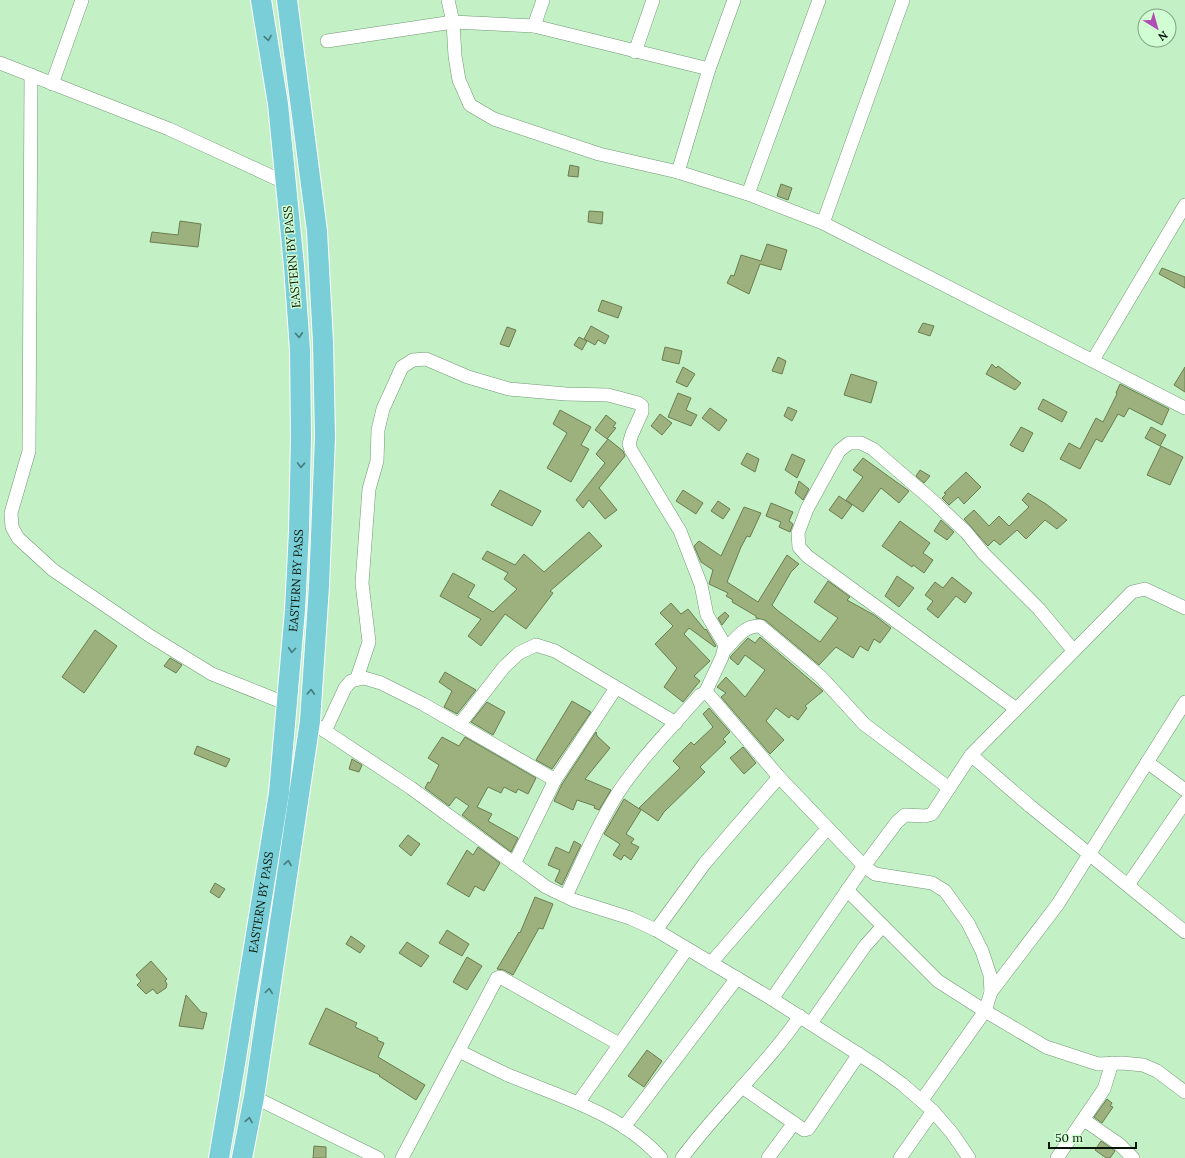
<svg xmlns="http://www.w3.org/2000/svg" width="1185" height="1158" font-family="Lora,serif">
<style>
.building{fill:#9db17f;stroke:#6a7d4e}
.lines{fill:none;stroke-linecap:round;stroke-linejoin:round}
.street-casing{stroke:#709973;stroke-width:14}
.primary-casing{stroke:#fff;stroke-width:22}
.street{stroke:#fff;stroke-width:13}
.primary{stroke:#79ced7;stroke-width:20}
.oneway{stroke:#457b7a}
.labels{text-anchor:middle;stroke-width:3;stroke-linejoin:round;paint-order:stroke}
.street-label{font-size:12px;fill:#061608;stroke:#d1fdd3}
</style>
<rect width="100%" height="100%" fill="#c4f0c6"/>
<g class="building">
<path d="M570 165 579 167 578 177 568 176Z"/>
<path d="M781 184 792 188 788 200 777 196Z"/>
<path d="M589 211 603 212 602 224 588 222Z"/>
<path d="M180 221 201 224 198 247 150 242 152 232 178 235Z"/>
<path d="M767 244 787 250 781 270 760 264 749 294 727 283 731 275 734 276 741 255 761 261Z"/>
<path d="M1162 268 1185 277V288L1159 274Z"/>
<path d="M602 300 622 307 618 318 598 311Z"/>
<path d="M923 323 934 326 930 336 918 332Z"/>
<path d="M591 326 609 336 605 344 598 340 595 345 584 339Z"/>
<path d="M507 327 516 330 509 347 500 344Z"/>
<path d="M579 337 587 341 582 350 574 345Z"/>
<path d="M665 347 682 351 679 364 662 360Z"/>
<path d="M778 357 786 361 782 374 772 371Z"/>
<path d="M992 364 996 368 998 366 1021 383 1015 390 986 374Z"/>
<path d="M683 367 695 374 687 387 676 382Z"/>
<path d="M1185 367V392L1174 385Z"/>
<path d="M851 374 877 382 871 403 844 395Z"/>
<path d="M1120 384 1169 409 1162 425 1129 408 1124 417 1118 414 1102 442 1096 439 1080 469 1060 459 1069 443 1080 449 1096 418 1103 422 1117 394 1116 393Z"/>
<path d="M678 393 691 398 686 410 697 415 691 426 668 417Z"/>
<path d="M1043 399 1067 412 1062 422 1038 409Z"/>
<path d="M788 407 797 411 792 421 784 416Z"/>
<path d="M710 408 727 420 719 431 702 418Z"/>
<path d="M560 410 591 427 581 445 589 449 571 482 547 468 567 433 553 424Z"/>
<path d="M660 414 672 423 662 435 651 426Z"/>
<path d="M606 415 616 423 613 427 616 428 607 439 595 430Z"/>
<path d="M1021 427 1033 433 1023 452 1010 445Z"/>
<path d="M1151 427 1166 435 1160 446 1145 438Z"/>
<path d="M608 439 623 451 625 456 599 488 617 510 605 519 589 500 583 508 576 500 605 463 596 454Z"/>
<path d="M1161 446 1183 457 1170 485 1147 475Z"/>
<path d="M747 453 759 459 755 472 741 464Z"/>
<path d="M792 454 805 460 797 478 785 470Z"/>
<path d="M863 458 909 491 899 503 881 488 863 512 846 500 863 477 853 470Z"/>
<path d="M920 470 930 476 924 483 916 476Z"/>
<path d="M966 472 981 487 964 504 958 497 949 505 942 498 946 494 944 493Z"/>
<path d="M799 481 809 489 803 500 795 493Z"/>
<path d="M500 490 541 511 532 526 491 505Z"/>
<path d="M683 490 703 503 696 514 676 501Z"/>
<path d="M1028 493 1046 504 1067 520 1057 529 1045 520 1026 539 1017 530 1000 545 994 540 988 546 964 519 974 510 989 526 999 516 1009 526 1029 507 1022 500Z"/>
<path d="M839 496 852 505 842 519 829 510Z"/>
<path d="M718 501 730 509 723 519 711 511Z"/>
<path d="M771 503 793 512 789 521 793 524 790 532 779 527 781 522 766 516Z"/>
<path d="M744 507 761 513 750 537 747 536 741 547 727 582 758 602 787 555 799 564 791 572 772 605 777 610 820 642 838 618 814 602 828 581 850 597 847 600 874 615 891 628 880 643 874 639 868 651 860 646 853 658 836 647 819 665 765 620 756 618V616L732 602 733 600 726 596 728 593 709 584 713 570 701 562 694 546 699 541 721 556Z"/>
<path d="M941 520 954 532 947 540 934 531Z"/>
<path d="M900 521 930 543 923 553 933 560 924 573 913 565 912 567 882 546Z"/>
<path d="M589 532 602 546 550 591 553 593 526 629 505 614 481 646 468 636 481 619 440 596 453 573 475 585 468 597 493 612 517 589 504 579 508 573 482 559 487 551 515 565 524 554 544 572Z"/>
<path d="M897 576 914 588 899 607 885 596Z"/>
<path d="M952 577 972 593 965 603 956 596 938 618 927 609 933 601 925 595 935 582 943 588Z"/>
<path d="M671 603 681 614 688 609 705 630 706 629 716 646 715 647 689 628 684 634 710 661 694 676 700 681 683 702 664 687 677 668 655 644 673 626 660 613Z"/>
<path d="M725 612 729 616 722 625 718 618Z"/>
<path d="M95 630 117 646 84 693 62 677Z"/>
<path d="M760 637 823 691 805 706 807 708 798 720 791 715 789 718 776 708 766 721 784 740 770 754 721 697 726 693 717 687 726 677 745 697 765 670 745 655 738 665 730 658 731 656 748 638 755 643Z"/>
<path d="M170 658 182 665 176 673 164 666Z"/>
<path d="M445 672 476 690 457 714 444 707 452 691 439 682Z"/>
<path d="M572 701 591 712 552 769 536 760Z"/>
<path d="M487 702 505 712 493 735 471 722Z"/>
<path d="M709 708 730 732 723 739 726 742 700 767 705 772 664 812 658 821 639 808 680 768 673 761 683 750 691 742 694 745 713 727 703 714Z"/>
<path d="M596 732 597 736 610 748 585 779 611 790 599 810 594 808 595 806 577 800 573 810 554 801 562 784Z"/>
<path d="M442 737 459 746 465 737 536 778 528 794 518 789 516 793 504 787 501 793 488 787 477 807 492 814 488 821 518 838 511 852 462 815 469 806 456 797 449 806 425 788 428 782 430 783 439 765 428 758Z"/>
<path d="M197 746 230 759 226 767 194 754Z"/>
<path d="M743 747 756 763 744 774 730 758Z"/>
<path d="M352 759 362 765 359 772 349 769Z"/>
<path d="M624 799 641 810 626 834 634 839 631 843 639 847 631 860 624 855 621 860 613 855 620 844 604 834Z"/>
<path d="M408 835 420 844 411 856 399 846Z"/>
<path d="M574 841 581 845 562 885 555 881 560 870 548 865 556 847 569 853Z"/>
<path d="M478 847 500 863 484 891 475 886 469 897 447 884 467 850 473 855Z"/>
<path d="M215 883 225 889 219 898 210 892Z"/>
<path d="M535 897 553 904 543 929 539 928 513 975 504 970 497 969 519 932 520 933Z"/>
<path d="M447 930 469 944 462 956 439 943Z"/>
<path d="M351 936 365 946 360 953 346 944Z"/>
<path d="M407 942 429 956 421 967 399 953Z"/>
<path d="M467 957 482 966 467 990 453 982Z"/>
<path d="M151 961 167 979 165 981 167 984 166 988 157 994 153 989 146 994 137 985 141 981 136 975Z"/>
<path d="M186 995 201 1012 207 1013 203 1029 179 1026Z"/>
<path d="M326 1008 357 1023 355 1027 378 1038 377 1040 384 1043 378 1057 425 1085 416 1100 379 1076 380 1075 309 1044Z"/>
<path d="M647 1050 662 1061 644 1087 628 1076Z"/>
<path d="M1107 1099 1112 1103 1110 1106 1113 1107 1102 1123 1094 1117Z"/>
<path d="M1101 1141 1115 1151 1110 1158H1106L1095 1150Z"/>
<path d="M314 1146 326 1147V1158H313Z"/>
</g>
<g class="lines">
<defs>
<g id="street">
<path d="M448 0 453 22 455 56 459 80 470 105 494 119 599 154 678 172 748 194 823 223 1185 408"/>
<path d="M534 26 709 69"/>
<path d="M327 41 453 22 534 26 543 0"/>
<path d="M635 52 653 0"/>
<path d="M0 63 169 129 286 183"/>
<path d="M31 75 29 451 11 513 12 527 18 538 53 570 150 636 212 674 287 704"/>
<path d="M52 84 82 0"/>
<path d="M678 172 709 69 734 0"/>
<path d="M748 194 819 0"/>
<path d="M823 223 903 0"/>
<path d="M1093 360 1185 205"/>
<path d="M725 650C735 640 744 625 760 626L821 677 864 724 949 788"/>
<path d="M357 678 369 642 362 583 369 489 377 461 378 430 383 409 402 367 413 360 426 359 468 377 509 389 566 394 608 395 638 403 642 406V412L632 434 629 444 631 450 680 531 701 585 707 615 725 645 722 657 705 693"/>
<path d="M1015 708 807 556 799 547 798 533 807 509 839 451 849 443H861L873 449 933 501 966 532 983 553 1039 609 1073 650"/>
<path d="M310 721 411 788 546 887 573 900 630 918 656 930 772 999 877 1066 902 1084 933 1111 952 1133 969 1158"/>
<path d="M459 725 504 667 519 653 536 645 555 651 676 723"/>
<path d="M325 731 345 688 351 681 364 678 381 683 423 704 555 780"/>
<path d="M971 755 1030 806 1185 932"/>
<path d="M1147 762 1185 790"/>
<path d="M514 864 555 780 616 688"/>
<path d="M1128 885 1185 802"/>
<path d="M847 890 938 981 985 1011 1046 1047 1098 1064 1122 1063 1143 1065 1157 1071 1185 1092"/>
<path d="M566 896C582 862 597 826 618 793 641 758 672 727 700 695L705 693 709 695 779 777 864 866 875 874 932 883 945 891 968 923 982 951 990 975 991 992 985 1011 922 1100"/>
<path d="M656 930 705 863 779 777"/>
<path d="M711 963 827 829"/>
<path d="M991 992 1058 904 1185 702"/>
<path d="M772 999 864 866 897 822 905 815 925 816 932 814 971 755 1132 592 1145 589 1185 608"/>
<path d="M811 1023 865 946 883 926"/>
<path d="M459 1051C475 1059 491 1067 508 1075 561 1097 622 1114 661 1158"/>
<path d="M742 1087 804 1130 808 1129 859 1054"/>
<path d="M254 1097 378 1158"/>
<path d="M578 1103 687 949"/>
<path d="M1084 1120 1119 1144 1133 1158"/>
<path d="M624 1127 737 978"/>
<path d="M402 1158 497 978 500 977 619 1044"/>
<path d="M682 1158C719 1108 765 1067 800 1016"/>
<path d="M768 1158 794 1123"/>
<path d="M900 1158 933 1111"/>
<path d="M1057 1158 1104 1089 1112 1063"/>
</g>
<g id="primary">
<path id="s1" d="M219 1158 234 1070 279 793 295 610 299 531 301 437 300 350 294 266 278 104 261 0"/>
<path d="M242 1158 254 1097 310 721 319 586 325 437 323 342 317 231 287 0"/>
</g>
</defs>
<use href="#street" class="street-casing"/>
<use href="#primary" class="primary-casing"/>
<use href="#street" class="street"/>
<use href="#primary" class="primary"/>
</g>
<defs><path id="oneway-chevron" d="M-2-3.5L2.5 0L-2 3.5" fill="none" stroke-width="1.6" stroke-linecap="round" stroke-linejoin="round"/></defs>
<g class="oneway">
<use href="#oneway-chevron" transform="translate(268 38) rotate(81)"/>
<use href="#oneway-chevron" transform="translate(299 335) rotate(86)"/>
<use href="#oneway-chevron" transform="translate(301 465) rotate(92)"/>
<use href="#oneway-chevron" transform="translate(292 650) rotate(95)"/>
<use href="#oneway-chevron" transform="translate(311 692) rotate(-87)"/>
<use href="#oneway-chevron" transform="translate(288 863) rotate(-81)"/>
<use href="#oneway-chevron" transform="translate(269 991) rotate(-82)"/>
<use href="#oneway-chevron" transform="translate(249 1120) rotate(-79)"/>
</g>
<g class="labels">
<g class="street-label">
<text transform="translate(292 257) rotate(-95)" y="4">EASTERN BY PASS</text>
<text dy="4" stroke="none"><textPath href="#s1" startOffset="583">EASTERN BY PASS</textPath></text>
<text dy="4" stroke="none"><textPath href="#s1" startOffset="259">EASTERN BY PASS</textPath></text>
</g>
</g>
<g transform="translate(1157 28) rotate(143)"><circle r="19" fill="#d1fdd3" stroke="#80a182"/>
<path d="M0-3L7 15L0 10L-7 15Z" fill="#b14eb5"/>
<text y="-6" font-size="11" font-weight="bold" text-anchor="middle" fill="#061608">N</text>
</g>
<path d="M1049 1142v6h87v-6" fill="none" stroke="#061608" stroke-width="2"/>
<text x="1055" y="1142" font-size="12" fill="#061608" stroke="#d1fdd3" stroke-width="3" paint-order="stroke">50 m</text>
</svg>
